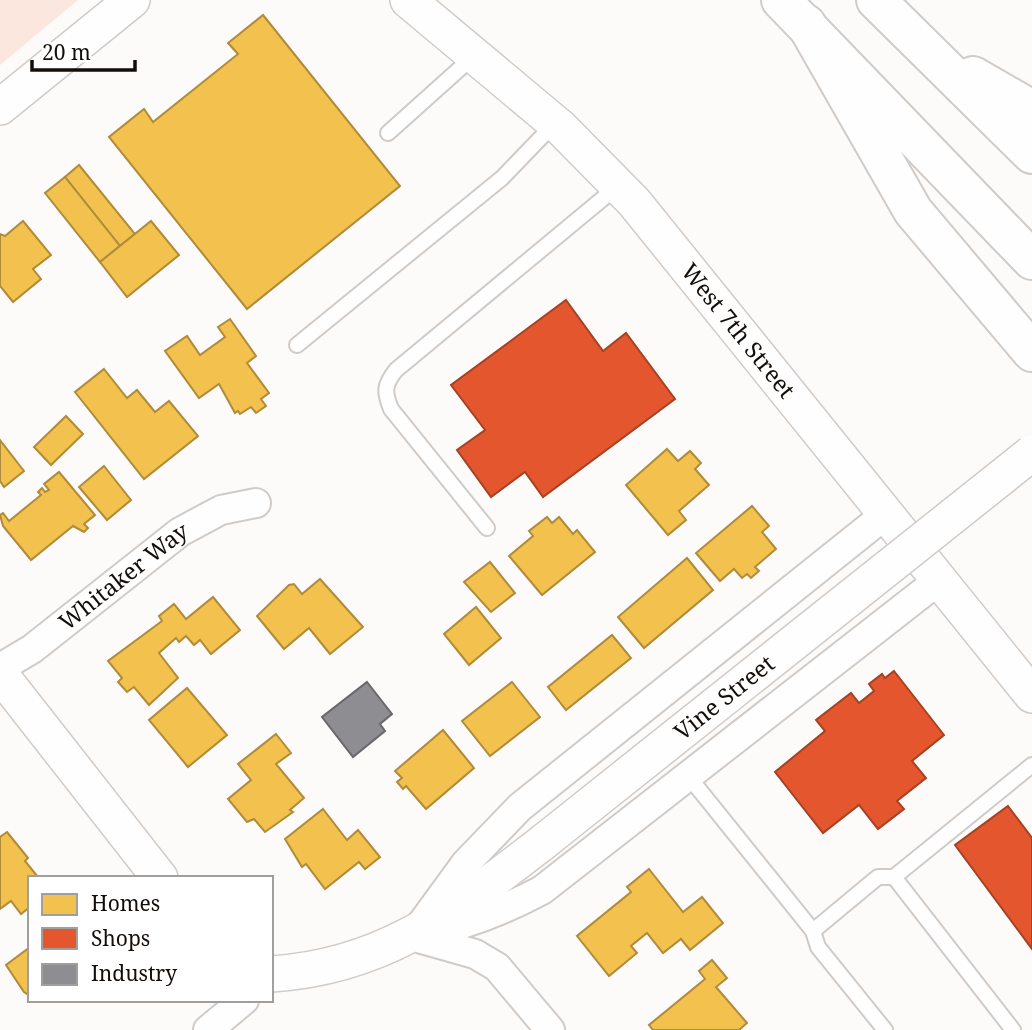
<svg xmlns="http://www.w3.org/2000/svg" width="1032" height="1030" font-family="'Noto Serif',serif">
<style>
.green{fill:#fbe7dd}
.homes{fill:#f2c14e;stroke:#af8b3a;stroke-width:2}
.shops{fill:#e4572e;stroke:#a64123;stroke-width:2}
.industry{fill:#8d8d92;stroke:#696769;stroke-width:2}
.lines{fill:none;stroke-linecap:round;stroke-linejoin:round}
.service-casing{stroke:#cfcbc8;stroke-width:18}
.minor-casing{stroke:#cfcbc8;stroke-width:32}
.tertiary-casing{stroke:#cfcbc8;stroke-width:38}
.motorway-casing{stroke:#cfcbc8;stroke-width:42}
.service{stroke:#fffefe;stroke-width:14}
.minor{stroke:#fffefe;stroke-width:28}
.tertiary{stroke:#fffefe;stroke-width:35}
.motorway{stroke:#fffefe;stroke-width:38}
.tertiary-bridge-casing{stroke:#cfcbc8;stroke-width:38;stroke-linecap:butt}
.tertiary-bridge{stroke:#fffefe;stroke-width:35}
.labels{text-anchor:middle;stroke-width:7;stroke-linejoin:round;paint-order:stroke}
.street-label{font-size:23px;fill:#140e0a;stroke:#fff}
</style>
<rect width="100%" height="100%" fill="#fdfbf9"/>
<path class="green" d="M0 0H78L0 65Z"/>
<g class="homes">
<path d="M263 15 400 186 247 309 109 137 144 109 153 122 238 54 228 43Z"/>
<path d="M79 165 135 234 120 246 65 177Z"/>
<path d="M65 177 120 246 100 262 45 193Z"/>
<path d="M23 221 51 255 33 269 41 279 13 302 0 286V234L5 236Z"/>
<path d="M151 221 179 255 127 297 100 262Z"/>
<path d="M230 319 256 356 247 363 269 393 261 399 266 406 256 413 251 407 240 414 238 411 235 413 219 384 199 398 165 351 187 336 200 355 225 337 218 327Z"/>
<path d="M104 369 127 398 137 390 155 412 169 401 198 436 144 479 75 392Z"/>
<path d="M66 416 83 434 51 465 34 447Z"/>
<path d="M0 440 24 471 4 487 0 481Z"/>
<path d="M667 449 678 461 690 451 701 463 695 469 709 485 679 511 686 520 668 535 626 485Z"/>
<path d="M104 466 131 500 107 520 79 487Z"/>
<path d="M59 472 95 515 84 524 88 528 84 532 73 526 31 560 3 526 0 515 3 513 9 521 41 495 38 492 42 488 45 492 49 490 44 484Z"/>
<path d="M752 506 769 526 762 532 776 549 755 567 759 571 751 578 747 574 742 578 734 569 720 581 696 553Z"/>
<path d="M547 517 552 523 559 517 573 534 577 530 595 552 542 595 509 556 533 536 529 531Z"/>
<path d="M687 558 713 590 644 648 618 617Z"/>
<path d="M490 562 515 593 491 612 464 582Z"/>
<path d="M320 579 363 627 330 654 309 628 284 649 257 616 289 585 294 584 302 594Z"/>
<path d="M213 597 240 630 211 654 200 640 194 645 186 636 179 642 176 638 159 653 178 678 149 705 134 687 127 692 118 682 122 678 108 661 162 621 159 616 174 604 186 619Z"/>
<path d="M476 607 501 638 469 665 444 634Z"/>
<path d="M612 635 631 658 566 710 548 687Z"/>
<path d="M512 682 540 717 490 756 462 721Z"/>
<path d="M187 688 227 735 188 767 149 720Z"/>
<path d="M443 730 474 768 426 809 406 786 403 789 397 782 402 778 395 771Z"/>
<path d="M276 734 291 753 276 764 304 798 290 810 293 812 265 832 254 819 247 822 228 799 251 780 238 764Z"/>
<path d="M323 809 347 840 358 830 380 857 365 869 359 862 325 889 306 864 302 867 285 839Z"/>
<path d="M7 832 28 858 25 861 38 877 30 878V907L21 914 11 901 0 909V837Z"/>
<path d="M649 869 683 912 702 897 723 923 690 950 681 939 663 953 647 933 631 946 637 953 609 976 577 936 631 892 627 887Z"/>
<path d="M30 947V996L24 992 6 965Z"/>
<path d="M712 960 727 978 716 987 747 1023 739 1030H653L649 1025 705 979 699 971Z"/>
</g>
<g class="shops">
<path d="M566 300 603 351 626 333 675 399 543 497 525 472 491 497 457 450 485 430 451 385Z"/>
<path d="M894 671 944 735 912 761 926 778 897 801 904 809 878 829 859 805 823 833 775 772 825 731 816 720 851 693 859 703 874 691 869 684 882 674 885 678Z"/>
<path d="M1008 806 1032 838V949L955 845Z"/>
</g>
<path class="industry" d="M367 682 392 714 380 724 385 731 353 757 322 717Z"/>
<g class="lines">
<defs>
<g id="service">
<path d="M388 133 475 55"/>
<path d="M297 345 502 178 555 123"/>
<path d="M487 528 391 409C384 392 384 385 396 370L618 186"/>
<path d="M689 777 813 931 818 947 885 1030"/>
<path d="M894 877 1013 1030"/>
<path d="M813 931 878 877H894L1032 765"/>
</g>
<g id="minor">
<path id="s1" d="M0 668 32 649 180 532 221 510 256 503"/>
<path d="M420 926 466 863 520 807 886 514"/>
<path d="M419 935C464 926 501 912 542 890L939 580"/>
<path d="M422 939 475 954 497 967 550 1030"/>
<path d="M208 1030 244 1000"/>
</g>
<g id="tertiary">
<path id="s2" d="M408 0 561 128 634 202 1032 695"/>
<path d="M0 107 132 0"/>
<path d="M0 674 160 878"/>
<path d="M271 974C386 967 455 910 542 843"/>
</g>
<g id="motorway">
<path d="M781 0 1032 260"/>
<path d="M876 0 1032 154"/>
<path d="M806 24 913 211 1032 352"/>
<path d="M973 76 1032 110"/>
</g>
</defs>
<use href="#service" class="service-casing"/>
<use href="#minor" class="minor-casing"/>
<use href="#tertiary" class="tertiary-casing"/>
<use href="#motorway" class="motorway-casing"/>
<use href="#service" class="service"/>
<use href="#minor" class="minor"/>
<use href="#tertiary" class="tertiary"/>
<use href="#motorway" class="motorway"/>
<defs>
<g id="tertiary-bridge">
<path id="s3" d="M542 843 1032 453"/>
</g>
</defs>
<use href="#tertiary-bridge" class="tertiary-bridge-casing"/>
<use href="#tertiary-bridge" class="tertiary-bridge"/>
</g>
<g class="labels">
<g class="street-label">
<text dy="8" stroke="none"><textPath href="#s2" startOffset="469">West 7th Street</textPath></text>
<text dy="8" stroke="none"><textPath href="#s1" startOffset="154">Whitaker Way</textPath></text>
<text dy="8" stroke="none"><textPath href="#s3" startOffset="233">Vine Street</textPath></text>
</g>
</g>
<rect x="28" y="876" width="245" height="126" fill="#ffffff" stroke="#a19f9d" stroke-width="2"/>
<rect x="42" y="894" width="35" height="21" fill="#f2c14e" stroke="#a19f9d" stroke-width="2"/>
<text x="91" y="911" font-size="21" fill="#140e0a">Homes</text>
<rect x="42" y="928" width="35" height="21" fill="#e4572e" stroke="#a19f9d" stroke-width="2"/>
<text x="91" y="946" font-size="21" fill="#140e0a">Shops</text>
<rect x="42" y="964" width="35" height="21" fill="#8d8d92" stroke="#a19f9d" stroke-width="2"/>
<text x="91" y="981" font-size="21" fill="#140e0a">Industry</text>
<path d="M32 60v10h103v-10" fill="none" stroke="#140e0a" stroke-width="3.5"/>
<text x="42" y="60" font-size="21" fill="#140e0a" stroke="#ffffff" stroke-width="5" paint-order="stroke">20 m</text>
</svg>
